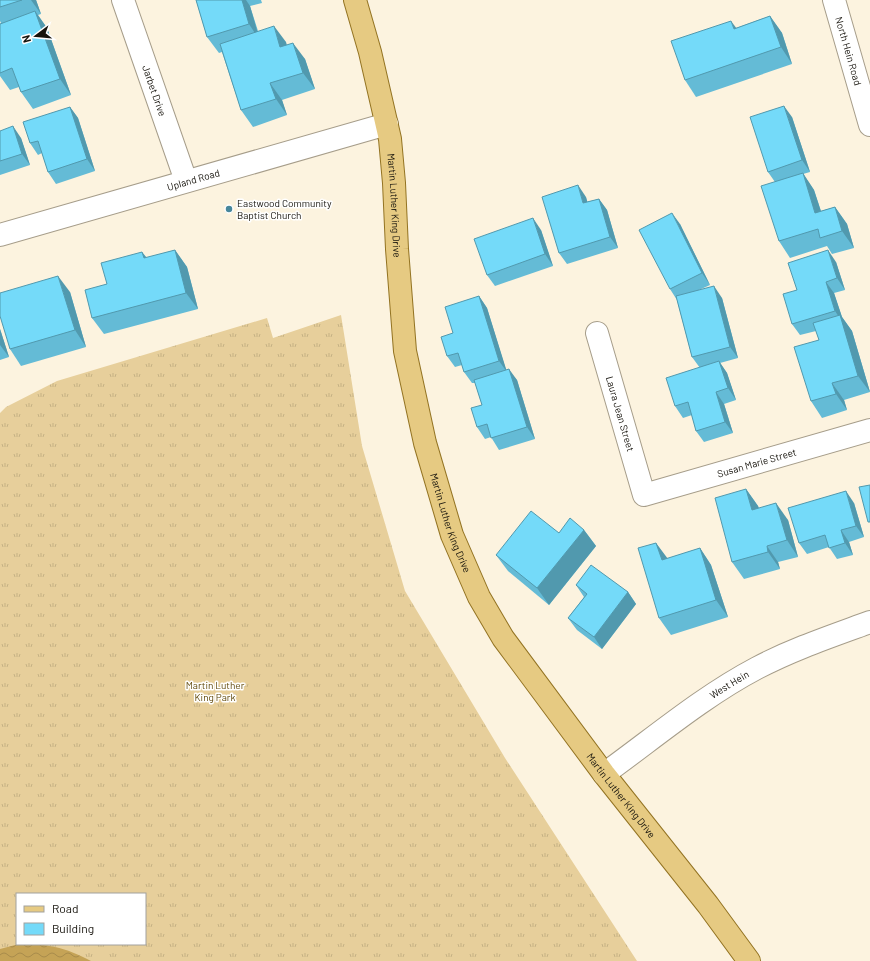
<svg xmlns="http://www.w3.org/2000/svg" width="870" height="961" font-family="Barlow,sans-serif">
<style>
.grass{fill:url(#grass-tufts);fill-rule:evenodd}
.water{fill:url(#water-waves)}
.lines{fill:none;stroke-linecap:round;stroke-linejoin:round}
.minor-casing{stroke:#a69d8a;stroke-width:24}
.major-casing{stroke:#937322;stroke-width:24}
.minor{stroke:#fff;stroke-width:22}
.major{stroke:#e6ca82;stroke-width:22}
.wall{fill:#64bbd6}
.shaded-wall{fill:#5199ae}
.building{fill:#74daf9;stroke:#5199ae}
.poi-dot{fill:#47879b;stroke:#fff;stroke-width:1.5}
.labels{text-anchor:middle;stroke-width:3;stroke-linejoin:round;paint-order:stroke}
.street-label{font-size:10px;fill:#16130c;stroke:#fff}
.poi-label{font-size:10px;fill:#16130c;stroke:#fff;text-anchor:start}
.park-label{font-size:10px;fill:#60490b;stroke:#fff}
</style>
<defs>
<pattern id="grass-tufts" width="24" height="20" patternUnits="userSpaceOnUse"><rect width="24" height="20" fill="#e7cf9b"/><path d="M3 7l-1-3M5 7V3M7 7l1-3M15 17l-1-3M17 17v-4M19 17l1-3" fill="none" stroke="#c5b184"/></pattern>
<pattern id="water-waves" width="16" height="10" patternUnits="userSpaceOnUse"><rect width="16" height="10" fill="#c5a356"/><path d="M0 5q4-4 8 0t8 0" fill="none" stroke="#a88b4a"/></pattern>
</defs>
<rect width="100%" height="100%" fill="#fcf3df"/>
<path class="grass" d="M341 315 362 446 405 591 505 758 637 961H0V413L6 407 57 381 267 318 273 338ZM17 894H145V944H17Z"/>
<path class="water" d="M19 944C49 944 64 947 91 961H0V949Z"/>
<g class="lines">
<defs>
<g id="minor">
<path id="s1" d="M123 0 186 181"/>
<path id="s2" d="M834 0 870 125"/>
<path id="s3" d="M0 235 387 124"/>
<path id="s4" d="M597 333 644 495 870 430"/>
<path id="s5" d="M604 774C654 738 702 697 757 668 793 649 832 636 870 622"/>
</g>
<g id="major">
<path id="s6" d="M355 0 370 52 390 139 394 183 397 249 405 351 425 443 452 535 479 597 503 638 604 774 708 905 749 961"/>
</g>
</defs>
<use href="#minor" class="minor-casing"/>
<use href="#major" class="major-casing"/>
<use href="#minor" class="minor"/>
<use href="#major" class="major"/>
</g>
<g class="wall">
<path d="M0 0H36L41 14 38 15 47 28 71 95 33 109 21 92 19 87 10 90 0 76V24L1 23 0 21Z"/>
<path d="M196 0H261L262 3 250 6 258 31 286 42V45L305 59 315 89 282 100 287 115 253 127 241 110 222 52 219 53 207 37Z"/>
<path d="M770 16 782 33 792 64 696 97 685 80 736 28Z"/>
<path d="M70 107 78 118 95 171 56 184 48 172 42 153 38 155 30 143Z"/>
<path d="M792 117 810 172 803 174 814 190 821 211 835 207 847 224 854 248 832 254 827 246 790 258 779 241 775 182 768 172Z"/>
<path d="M0 131 21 138 30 165 0 175Z"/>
<path d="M586 197 587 202 599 199 607 210 618 248 567 264 559 253Z"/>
<path d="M680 224 710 285 699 290 722 298 738 358 720 363 727 373 736 400 724 404 733 433 704 442 696 431 692 415 683 418 675 406 700 368 692 357 677 300 670 289Z"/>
<path d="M541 230 553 266 495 286 487 275Z"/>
<path d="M175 250 187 267 198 309 104 334 92 318 107 284 142 252 147 258Z"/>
<path d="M836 262 845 290 834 293 842 317 852 331 870 392 844 400 847 410 822 418 811 401 819 340 816 331 800 335 792 324 797 290Z"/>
<path d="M70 292 86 347 21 366 10 349Z"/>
<path d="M479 296 487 308 506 370 517 380 535 439 499 450 491 437 485 439 477 427 482 405 475 383H472L464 372 462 365 455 367 447 356 453 333Z"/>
<path d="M0 329 9 357 0 360Z"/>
<path d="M746 489 758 506 759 508 788 520 798 557 778 562 780 569 744 579 732 562Z"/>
<path d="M854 503 864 537 849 542 853 555 837 559 829 547 807 554 799 543Z"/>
<path d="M584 530 596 546 549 605 508 571 496 555 559 533Z"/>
<path d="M656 543 667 559 700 548 711 565 728 617 671 635 659 618Z"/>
<path d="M576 585 628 592 636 604 602 649 577 630 568 618 584 597Z"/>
</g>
<g class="shaded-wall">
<path d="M31 0H36L41 14Z"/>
<path d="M242 0H246L250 6 260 41 249 24Z"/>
<path d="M35 11 47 28 71 95 60 79Z"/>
<path d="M770 16 782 33 792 64 781 47Z"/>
<path d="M731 21 743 37 734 29Z"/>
<path d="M274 26 286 42 292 63 280 47Z"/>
<path d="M293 43 305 59 315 89 303 73Z"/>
<path d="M270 83 282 100 287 115 276 99Z"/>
<path d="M784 106 792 117 810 172 802 160Z"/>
<path d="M70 107 78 118 95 171 87 159Z"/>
<path d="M13 126 21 138 30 165 22 154Z"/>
<path d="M803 173 814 190 827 230 815 213Z"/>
<path d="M578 185 586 197 591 215 583 203Z"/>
<path d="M599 199 607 210 618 248 610 237Z"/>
<path d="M835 207 847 224 854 248 842 231Z"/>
<path d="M672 213 680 224 710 285 702 273Z"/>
<path d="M533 218 541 230 553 266 545 254Z"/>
<path d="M175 250 187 267 198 309 186 293Z"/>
<path d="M828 250 836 262 845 290 837 278Z"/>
<path d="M142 252 154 268 144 258Z"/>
<path d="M58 276 70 292 86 347 75 330Z"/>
<path d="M826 282 834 293 842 317 852 331 870 392 858 376 841 320 835 311Z"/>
<path d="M714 286 722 298 738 358 730 347Z"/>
<path d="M479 296 487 308 507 372 499 361Z"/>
<path d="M0 329 9 357 0 345Z"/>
<path d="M719 361 727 373 736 400 728 388Z"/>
<path d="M509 369 517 380 535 439 527 427Z"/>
<path d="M832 383 844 400 847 410 836 394Z"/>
<path d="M716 392 724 404 733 433 725 422Z"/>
<path d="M746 489 758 506 764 526 752 510Z"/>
<path d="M846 491 854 503 864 537 856 526Z"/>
<path d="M776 503 788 520 798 557 787 540Z"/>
<path d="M584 530 596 546 549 605 537 588Z"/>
<path d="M841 530 849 542 853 555 845 543Z"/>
<path d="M656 543 668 559 662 560Z"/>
<path d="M767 546 778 562 780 569 768 552Z"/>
<path d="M700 548 711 565 728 617 716 600Z"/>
<path d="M628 592 636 604 602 649 594 637Z"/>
</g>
<g class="building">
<path d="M0 0H22L0 7Z"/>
<path d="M196 0H242L249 24 207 37Z"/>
<path d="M35 11 60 79 21 92 12 68 0 73V24Z"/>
<path d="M770 16 781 47 685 80 671 41 731 21 734 29Z"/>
<path d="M274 26 280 47 293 43 303 73 270 83 276 99 241 110 220 44Z"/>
<path d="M784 106 802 160 768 172 750 117Z"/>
<path d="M70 107 87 159 48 172 38 141 30 143 23 122Z"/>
<path d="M13 126 22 154 0 161V131Z"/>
<path d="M803 173 815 213 835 207 842 231 820 238 818 229 779 241 761 186Z"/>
<path d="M578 185 583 203 599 199 610 237 559 253 542 197Z"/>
<path d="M672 213 702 273 670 289 639 230Z"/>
<path d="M533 218 545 254 487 275 474 239Z"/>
<path d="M175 250 186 293 92 318 85 290 107 284 101 263 142 252 144 258Z"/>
<path d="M828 250 837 278 826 282 835 311 792 324 783 294 797 290 788 263Z"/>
<path d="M58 276 75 330 10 349 0 316V293Z"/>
<path d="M714 286 730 347 692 357 676 296Z"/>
<path d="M479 296 499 361 464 372 458 353 447 356 441 337 453 333 445 307Z"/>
<path d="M840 315 858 376 832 383 836 394 811 401 794 347 819 340 813 323Z"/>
<path d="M719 361 728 388 716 392 725 422 696 431 688 402 675 406 666 378Z"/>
<path d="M509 369 527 427 491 438 487 424 477 427 471 408 482 405 474 380Z"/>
<path d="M870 485V522H868L859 487Z"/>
<path d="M746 489 752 510 776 503 787 540 767 546 768 552 732 562 715 498Z"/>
<path d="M846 491 856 526 841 530 845 543 829 548 825 535 799 543 788 508Z"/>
<path d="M531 511 559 533 570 518 584 530 537 588 496 555Z"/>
<path d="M656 543 662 560 700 548 716 600 659 618 638 548Z"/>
<path d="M591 565 628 592 594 637 568 618 587 594 576 585Z"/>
</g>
<circle class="poi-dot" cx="229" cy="209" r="4"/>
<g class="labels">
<g class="street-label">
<text dy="4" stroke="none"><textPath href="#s2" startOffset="53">North Hein Road</textPath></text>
<text dy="4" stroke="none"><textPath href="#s1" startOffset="96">Jarbet Drive</textPath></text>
<text dy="4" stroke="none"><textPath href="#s3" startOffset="201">Upland Road</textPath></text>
<text dy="4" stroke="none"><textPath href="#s6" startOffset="210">Martin Luther King Drive</textPath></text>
<text dy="4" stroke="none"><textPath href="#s4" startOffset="84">Laura Jean Street</textPath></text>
<text dy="4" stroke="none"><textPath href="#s4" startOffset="286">Susan Marie Street</textPath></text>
<text dy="4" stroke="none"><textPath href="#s6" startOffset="534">Martin Luther King Drive</textPath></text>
<text dy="4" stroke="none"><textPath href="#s5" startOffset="154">West Hein</textPath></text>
<text dy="4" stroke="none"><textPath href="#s6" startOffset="858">Martin Luther King Drive</textPath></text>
</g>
<g class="poi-label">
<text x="237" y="207">Eastwood Community<tspan x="237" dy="12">Baptist Church</tspan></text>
</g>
<g class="park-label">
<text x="215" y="689">Martin Luther<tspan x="215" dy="12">King Park</tspan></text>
</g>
</g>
<rect x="16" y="893" width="130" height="52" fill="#ffffff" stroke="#a2a19e"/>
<rect x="24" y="906" width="20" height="6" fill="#e6ca82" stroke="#a2a19e"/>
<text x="52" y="913" font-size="12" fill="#16130c">Road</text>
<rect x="24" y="923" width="20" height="12" fill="#74daf9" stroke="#a2a19e"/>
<text x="52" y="933" font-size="12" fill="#16130c">Building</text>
<g transform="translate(36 36) rotate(254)" stroke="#ffffff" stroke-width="3" paint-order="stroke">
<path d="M0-3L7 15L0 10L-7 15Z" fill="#16130c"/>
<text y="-6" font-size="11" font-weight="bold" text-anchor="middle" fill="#16130c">N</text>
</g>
</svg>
